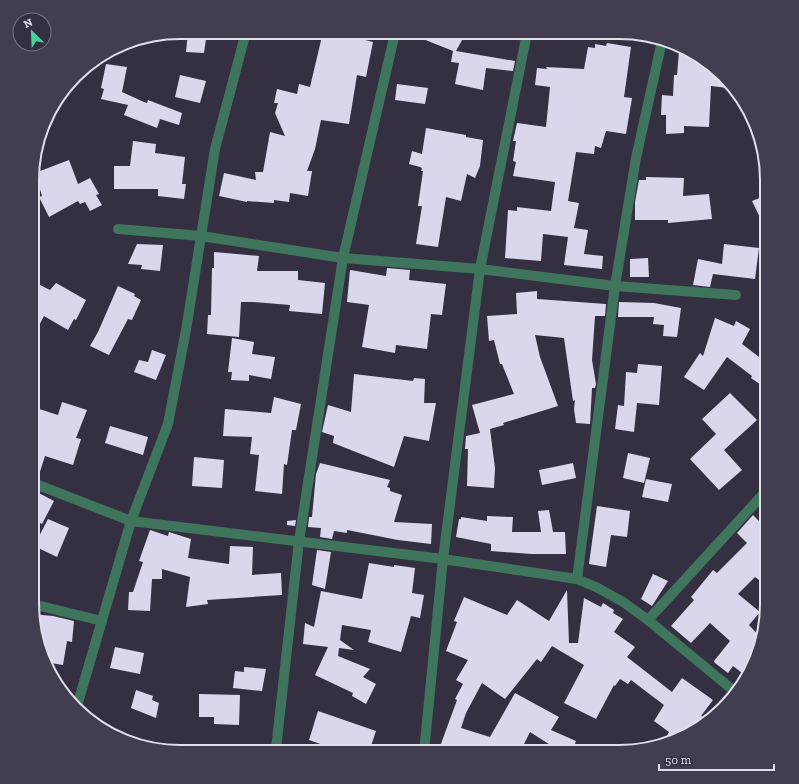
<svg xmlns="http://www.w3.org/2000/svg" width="799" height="784" font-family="'Zilla Slab',serif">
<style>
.building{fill:#dad7ed}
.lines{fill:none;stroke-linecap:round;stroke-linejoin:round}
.minor{stroke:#3f745d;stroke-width:10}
.rim{fill:none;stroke:#e1dfea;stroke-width:2}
</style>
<rect width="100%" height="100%" fill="#343042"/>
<g class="building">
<path d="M188 32H207L204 53 186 52Z"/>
<path d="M323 32 341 37 342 34 373 42 366 77 357 75 349 124 321 120 315 149 307 171H312L308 196 290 193 289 202 274 200V203L247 201V202L219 196 224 173 256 180 255 172H263L270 132 285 136 275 113 278 103H274L277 89 297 94 299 84 310 87Z"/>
<path d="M408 33H466L456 51 515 61 513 71 486 68 483 90 455 84 459 63 451 62 453 51Z"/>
<path d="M607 43 631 47 624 97 632 98 626 134 606 131 601 148 595 146 594 154 576 152 568 201 579 203 574 228 588 230 584 254 603 256 602 269 564 265 568 237 543 234 541 261 505 258 508 210 517 211V207L551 211 555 182 513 176 516 162 513 161 516 141H513L517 123 546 127 550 87 535 85 537 68 547 69 546 67 584 69 588 47 595 48V44L606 46Z"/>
<path d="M679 51 693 52 736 89 711 86 709 127 684 126V133L666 134V115H661L662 95 673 96 674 75H677Z"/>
<path d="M106 64 127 67 122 92 144 102 147 103 148 100 182 113 179 125 160 119 157 128 124 115 128 105 101 99 104 89 101 88Z"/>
<path d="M180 75 206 81 200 103 175 97Z"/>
<path d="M397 84 428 88 425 104 395 100Z"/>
<path d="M426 128 466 135V137L483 140 480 166 475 178 467 174 461 201 446 197 438 247 416 244 422 206H418L423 171H421L422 168 420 167 409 164 412 151 422 154Z"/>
<path d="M133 141 156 144 155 153 185 157 182 184H186L184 199 158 196V189H114V166H130Z"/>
<path d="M69 160 78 184 90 178 99 194 96 195 102 205 90 211 85 202 80 204 78 201 49 217 39 197 42 196 35 173Z"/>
<path d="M646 177 684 178 683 196 709 194 712 219 668 223V220H635V202L639 180H646Z"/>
<path d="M767 195V232L752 201Z"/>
<path d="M137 244 163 245 160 271 141 269 142 265 128 264Z"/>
<path d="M724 244 759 248 755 279 713 274 710 287 693 285 698 259 722 264Z"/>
<path d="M214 252 259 256 257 271H298V280L325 283 322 314 289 311 290 305 254 302H241L239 337 207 334 208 315H211L212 268H214Z"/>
<path d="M648 258 649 277H630V259Z"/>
<path d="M387 268 410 270 409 280 446 284 442 315 431 314 427 349 396 345 395 353 362 347 369 305 347 302 350 270 386 276Z"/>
<path d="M56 283 86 300 76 320 74 319 68 330 44 316 34 335V292L38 284 50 290Z"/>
<path d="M118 286 135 294 134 296 141 300 132 320 128 319 109 355 90 346 98 332Z"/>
<path d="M537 291V299L606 304 605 316H595L592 360 596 384 595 388H592L590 424 576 423 574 409 575 400 573 401 564 338 535 335 540 357 558 406 503 423 504 425 490 429 495 468 494 488 467 486 468 449H465L466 436 480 433 472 405 514 394 502 364H500L494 340 489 341 487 316 517 314 516 293Z"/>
<path d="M619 302 654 303 681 308 677 337 663 336 664 325 653 324 654 317H618Z"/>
<path d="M715 318 734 326 736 321 750 329 742 344 767 363V389L751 378 752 376 727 357 704 390 684 377 700 353 703 356Z"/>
<path d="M232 338 254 342 252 354 275 357 271 379 249 375V381L231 380 232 372H228Z"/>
<path d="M152 350 166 355 156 380 134 372 139 360 148 362Z"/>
<path d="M638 364 662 366 659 405 637 403 634 432 615 429 618 405 624 406 626 372 637 373Z"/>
<path d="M354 374 413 381 414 378 425 379 424 403H436L429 441 404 436 394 467 333 443 334 436 322 432 328 405 351 412Z"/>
<path d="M730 393 757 420 724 450 742 470 719 490 690 459 716 434 702 419Z"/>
<path d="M274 397 301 404 296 430H292L287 465 284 464 282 494 255 491 259 455 250 454 252 437 223 436 225 409 271 413Z"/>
<path d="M62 402 87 410 76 438 81 439 73 465 45 456 38 478 33 477V407L58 415Z"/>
<path d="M110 426 148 437 143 455 105 443Z"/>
<path d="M628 453 650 458 644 483 623 478Z"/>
<path d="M194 457 224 460 222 488 192 486Z"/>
<path d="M320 463 390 480 387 487 390 488V491L402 495 394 522 432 524 431 544 398 540 347 530V533L334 531 332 539 320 537 321 528 308 527 309 517H312L316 474Z"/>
<path d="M573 463 576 478 542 485 539 470Z"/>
<path d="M646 479 672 484 668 502 642 497Z"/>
<path d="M33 490 54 501 42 524 33 519Z"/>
<path d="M597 506 630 511 627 537 611 535 606 567 589 564Z"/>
<path d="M549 510 553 532H565L566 554H532L491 551V544L456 537 459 519H461V517L487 521V516L513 517 512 532H541L538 511Z"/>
<path d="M753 515 767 529V571L759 580 755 577 738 594 760 612 749 625 760 637 752 668 746 676 733 666 728 673 715 663 714 661 730 641 710 623 691 643 671 626 694 600 691 597 713 570 717 573 747 543 737 533Z"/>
<path d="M48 519 69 528 57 557 34 546Z"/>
<path d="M296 520 295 526 287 525V521Z"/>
<path d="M150 530 168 536 169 532 172 533 191 539 188 558 229 564 230 546 253 547 252 575 281 573 282 595 207 600 208 604 186 607 190 577 162 569V579H152L150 611 128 610 129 592H133L143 562 139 561Z"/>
<path d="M317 550 331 552 325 589 312 585Z"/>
<path d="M369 563 394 567V565L415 568 412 593 424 595 420 618 411 616 401 652 368 642 371 630 342 625 340 640 354 650 339 648 338 656 370 669 363 677 376 684 366 704 352 696 353 693 315 675 328 647 303 644 305 623 314 627 321 591 362 599Z"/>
<path d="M653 574 668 581 652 606 641 599Z"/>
<path d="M567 590 569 643H578L584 598 601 607 603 603 614 610 613 613 623 619 614 632 635 647 627 657 672 692 682 678 713 700 701 716 709 721 667 744 662 745 669 732 654 721 664 705 631 680 628 684 620 679 615 686 614 685 596 719 564 703 584 665 552 646 541 662 537 659 505 699 482 683 466 713 461 728 490 737 515 693 559 717 551 730 576 741 572 752 552 746 530 732 520 752H438L457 700 455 699 463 684 456 680 468 660 446 651 457 622 454 621 464 597 507 615 517 600 549 621Z"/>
<path d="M32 614 53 616 74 621 72 642 67 641 63 665 45 662 40 652Z"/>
<path d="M115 647 144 653 140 674 110 668Z"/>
<path d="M244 667 266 669 262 691 233 688 235 671 244 672Z"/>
<path d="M136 690 153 696 152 700 159 703 156 718 131 708Z"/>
<path d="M199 694 240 695 239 725 214 724V717H199Z"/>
<path d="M318 711 376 731 369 752H343L309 740Z"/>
</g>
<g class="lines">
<g class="minor">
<path d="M118 229 201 236 343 258 480 269 615 286 736 295"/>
<path d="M33 483 131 521 443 559 577 579 598 588 623 602 648 620 734 691"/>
<path d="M577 579 615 286 636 158 662 41"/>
<path d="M32 604 102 621"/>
<path d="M648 620 767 490"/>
<path d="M77 706 131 521 168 424 186 330 215 149 246 32"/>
<path d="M276 749 299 541 343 258 395 33"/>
<path d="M424 752 443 559 480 269 527 33"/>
</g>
</g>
<path d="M0 0H799V784H0ZM180 39H619A141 141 0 0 1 760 180V604A141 141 0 0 1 619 745H180A141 141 0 0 1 39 604V180A141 141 0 0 1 180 39Z" fill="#423e4f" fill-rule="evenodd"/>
<path class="rim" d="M180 39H619A141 141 0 0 1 760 180V604A141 141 0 0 1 619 745H180A141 141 0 0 1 39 604V180A141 141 0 0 1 180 39Z"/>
<g transform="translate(32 32) rotate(336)"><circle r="19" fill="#343042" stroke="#797685"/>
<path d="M0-3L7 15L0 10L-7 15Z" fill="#46d49e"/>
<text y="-6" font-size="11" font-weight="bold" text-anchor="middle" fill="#e1dfea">N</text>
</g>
<path d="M659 764v6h115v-6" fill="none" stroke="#e1dfea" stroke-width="2"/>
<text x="665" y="764" font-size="12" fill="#e1dfea" stroke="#343042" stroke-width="3" paint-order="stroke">50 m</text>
</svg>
